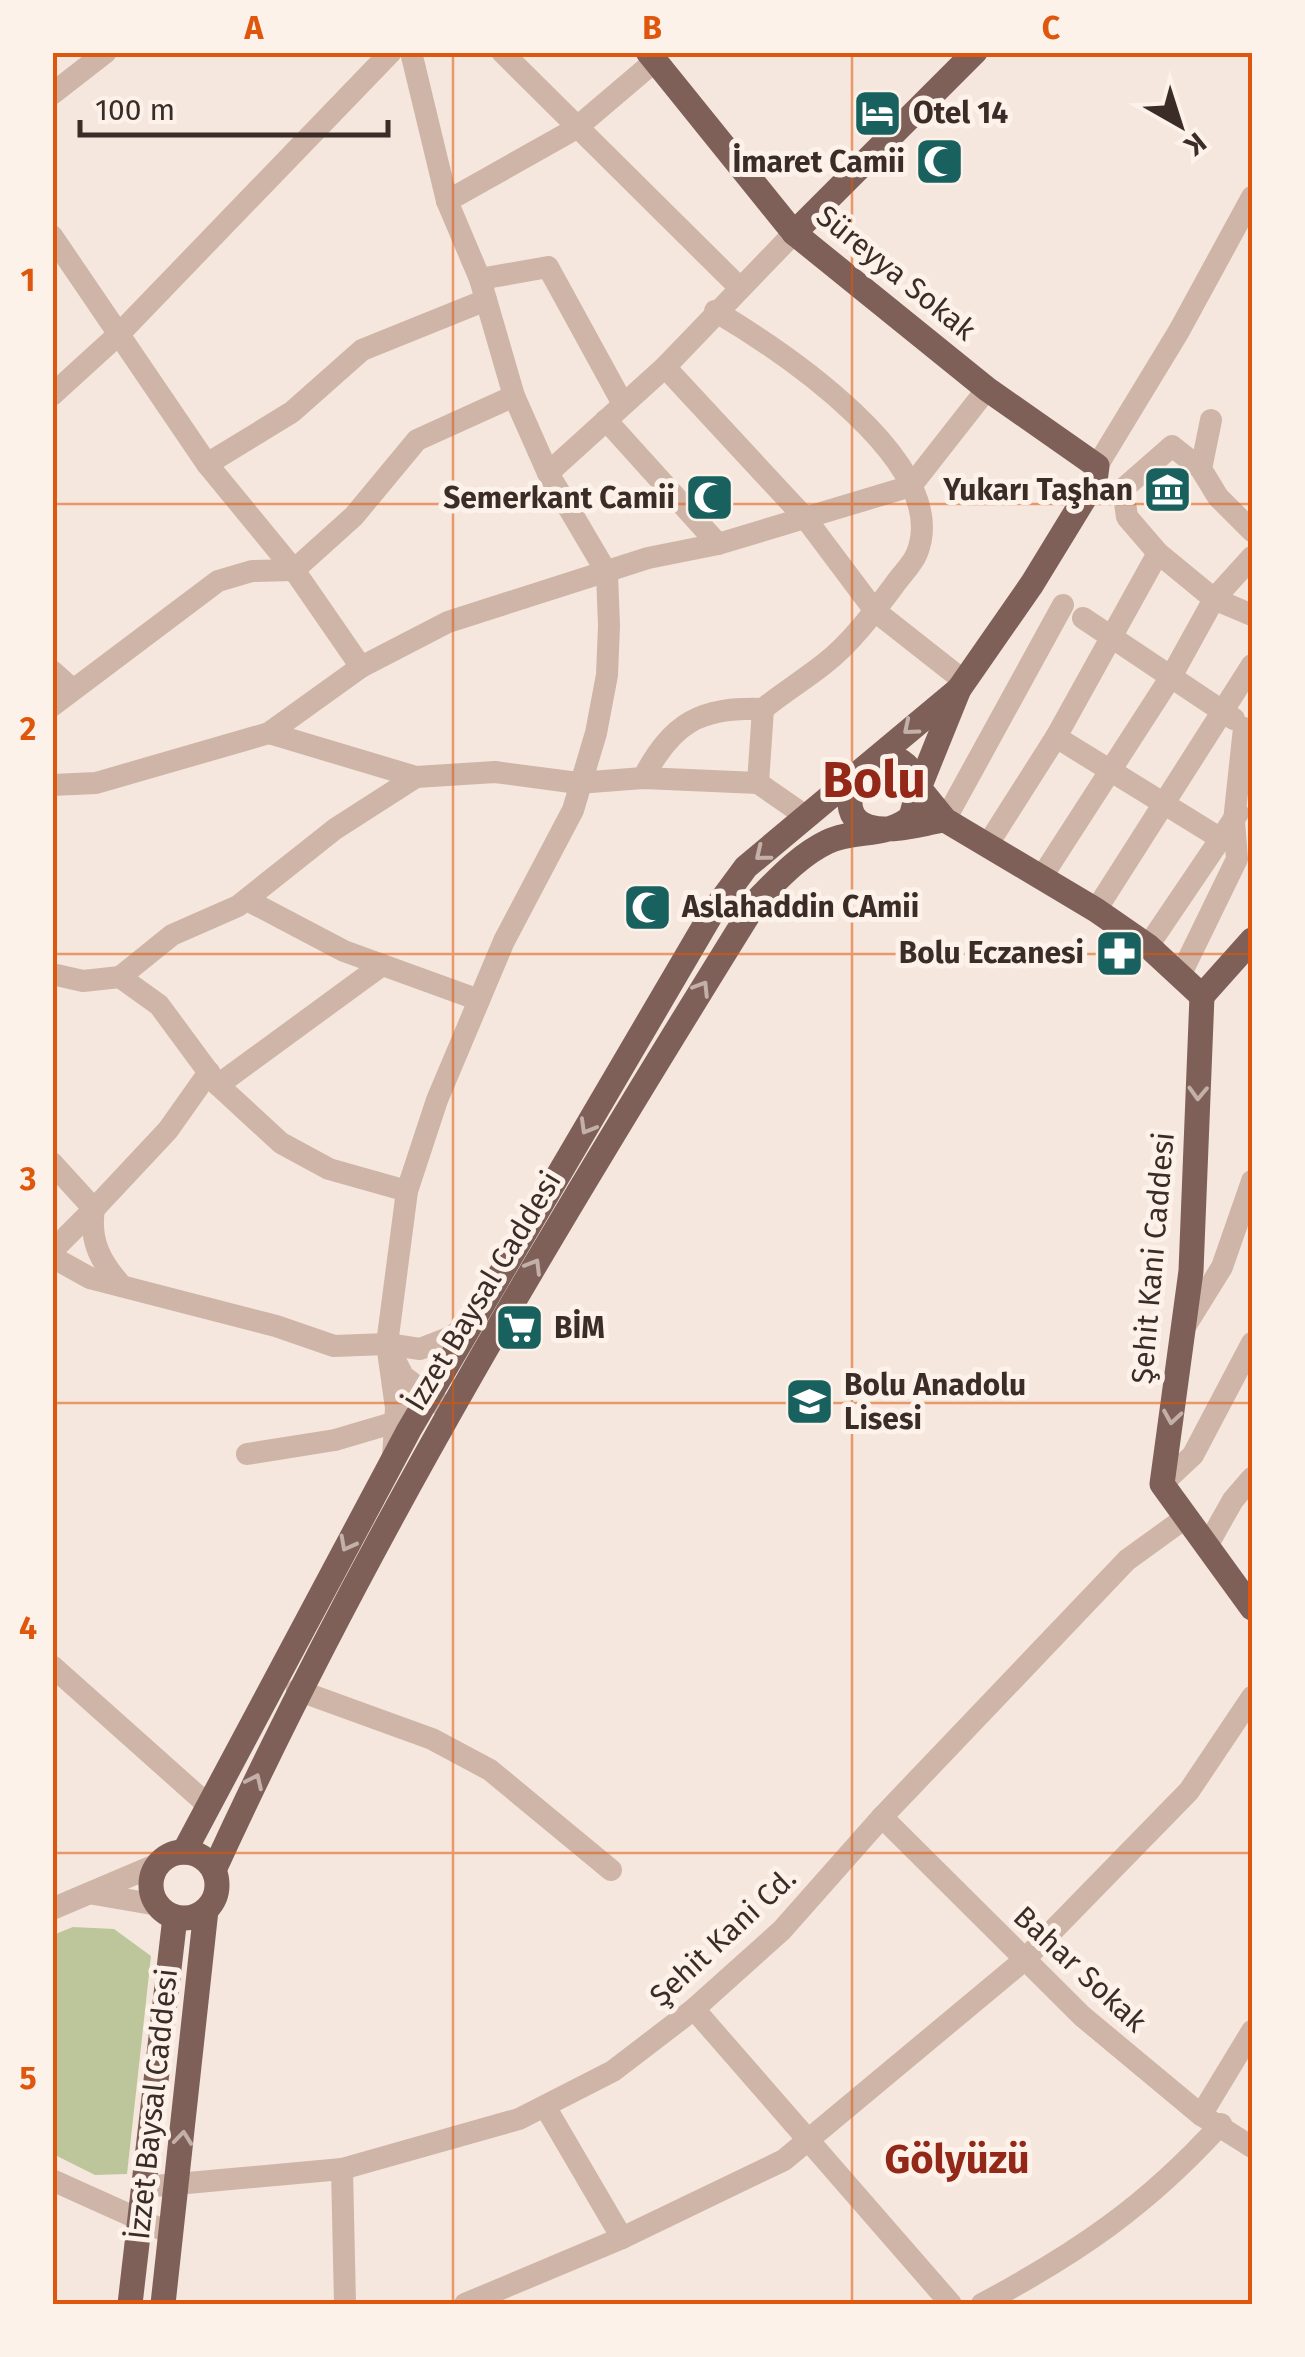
<svg xmlns="http://www.w3.org/2000/svg" width="1305" height="2357" font-family="'Fira Sans',sans-serif">
<style>
.green{fill:#bdc69b}
.lines{fill:none;stroke-linecap:round;stroke-linejoin:round}
.minor{stroke:#cfb5a7;stroke-width:22}
.major{stroke:#7e6058;stroke-width:25}
.oneway{stroke:#c3b0a8}
.grid{fill:none;stroke:#df570d;stroke-width:2.5;stroke-opacity:0.55}
.labels{text-anchor:middle;stroke-width:10;stroke-linejoin:round;paint-order:stroke}
.poi-label{font-size:30px;font-weight:bold;fill:#3b2c28;stroke:#fcf2ea;text-anchor:start}
.street-label{font-size:30px;fill:#3b2c28;stroke:#fcf2ea}
.district-label{font-size:40px;font-weight:bold;fill:#932718;stroke:#fcf2ea}
.town-label{font-size:50px;font-weight:bold;fill:#932718;stroke:#fcf2ea}
.neatline{fill:none;stroke:#df570d;stroke-width:4}
.grid-label{font-size:32px;text-anchor:middle;font-weight:bold;fill:#df570d}
</style>
<rect width="100%" height="100%" fill="#f5e7dd"/>
<path class="green" d="M73 1927 114 1929 151 1956 127 2174 95 2175 53 2154V1935Z"/>
<g class="lines">
<g class="minor">
<path d="M502 52 738 286"/>
<path d="M52 94 106 52"/>
<path d="M447 201 575 129 655 61"/>
<path d="M52 236 207 464 294 570 361 667"/>
<path d="M480 279 548 267 623 404"/>
<path d="M715 311C779 349 953 463 917 553 913 564 901 575 895 584 874 612 851 643 824 664 804 680 782 693 763 709"/>
<path d="M665 367 806 519 875 611 964 681"/>
<path d="M52 395 119 334 391 52"/>
<path d="M606 420 718 544"/>
<path d="M1211 420 1201 469 1218 497 1252 531"/>
<path d="M207 464 292 412 362 350 486 300"/>
<path d="M1097 466 1179 331 1252 197"/>
<path d="M548 473 665 367 794 233"/>
<path d="M1158 553 1214 599 1252 615"/>
<path d="M1083 618 1234 719"/>
<path d="M52 671 72 689"/>
<path d="M52 706 218 581 252 571 294 570 354 516 417 440 514 396"/>
<path d="M269 733 416 777 495 772 578 783 643 778 758 783 807 817"/>
<path d="M1056 737 1218 837"/>
<path d="M643 778C673 722 700 707 763 709L758 783"/>
<path d="M52 785 96 783 269 733 361 667 448 622 648 558 718 544 911 486 987 389"/>
<path d="M945 820 1063 605"/>
<path d="M988 844 1056 737 1158 553 1127 517 1123 489 1172 446 1201 469"/>
<path d="M1041 878 1172 675 1214 599 1252 557"/>
<path d="M247 900 344 951 479 1000"/>
<path d="M1096 910 1252 665"/>
<path d="M1148 946 1238 813"/>
<path d="M52 974 83 981 120 977 159 1005 218 1085 281 1143 329 1169 407 1191"/>
<path d="M1180 976 1237 859 1234 821 1244 728"/>
<path d="M120 977 172 935 238 906 335 829 416 777"/>
<path d="M218 1085 382 965"/>
<path d="M52 1163 94 1209 168 1130 209 1072"/>
<path d="M94 1209C89 1241 101 1263 122 1286"/>
<path d="M52 1251 94 1209"/>
<path d="M52 1257 90 1278 276 1326 334 1346 387 1344 420 1349 451 1337 471 1321"/>
<path d="M1186 1325 1222 1267 1252 1181"/>
<path d="M394 1358 403 1376 448 1410"/>
<path d="M247 1454 335 1440 396 1422"/>
<path d="M393 1457 396 1408 387 1344 407 1191 437 1100 504 941 573 810 596 733 607 675 609 626 607 573 548 473 514 396 480 279 447 201 411 52"/>
<path d="M1162 1484 1193 1455 1252 1343"/>
<path d="M1207 1546 1233 1500 1252 1478"/>
<path d="M52 1666 209 1806"/>
<path d="M297 1690 432 1739 490 1770 611 1870"/>
<path d="M882 1817 1082 2016 1201 2115 1252 2147"/>
<path d="M94 1894 158 1905"/>
<path d="M52 1909 158 1864"/>
<path d="M694 2009 951 2304"/>
<path d="M546 2108 622 2238"/>
<path d="M1201 2115 1252 2031"/>
<path d="M342 2169 345 2304"/>
<path d="M52 2180 172 2234"/>
<path d="M144 2187 342 2169 519 2119 613 2071 694 2009 782 1930 882 1817 1127 1560 1185 1518"/>
<path d="M465 2304 622 2238 784 2160 1023 1961 1189 1791 1252 1697"/>
<path d="M982 2304C1077 2253 1147 2206 1221 2124"/>
</g>
<g class="major">
<path d="M648 52 794 233 987 389 1097 466 1095 481 1032 584 959 689 919 788 945 820 1096 910 1148 946 1202 996"/>
<path d="M794 233 975 52"/>
<path d="M1202 996 1191 1271 1162 1484 1252 1608"/>
<path d="M1202 996 1252 940"/>
<path d="M184 1852 409 1430 712 913 746 867 959 689"/>
<circle cx="184" cy="1885" r="33"/>
<path d="M214 1870C369 1532 562 1214 758 899 779 878 800 855 827 842 853 829 888 838 911 817L919 788C890 702 803 826 883 829 903 830 925 823 945 820"/>
<path d="M130 2304 175 1917"/>
<path d="M163 2304 206 1910"/>
</g>
</g>
<defs><path id="oneway-chevron" d="M-2-3.5L2.5 0L-2 3.5" fill="none" stroke-width="1.6" stroke-linecap="round" stroke-linejoin="round" transform="scale(2.5)"/></defs>
<g class="oneway">
<use href="#oneway-chevron" transform="translate(910 728) rotate(140)"/>
<use href="#oneway-chevron" transform="translate(762 854) rotate(141)"/>
<use href="#oneway-chevron" transform="translate(702 988) rotate(-58)"/>
<use href="#oneway-chevron" transform="translate(1198 1093) rotate(92)"/>
<use href="#oneway-chevron" transform="translate(587 1127) rotate(120)"/>
<use href="#oneway-chevron" transform="translate(534 1266) rotate(-59)"/>
<use href="#oneway-chevron" transform="translate(1172 1417) rotate(99)"/>
<use href="#oneway-chevron" transform="translate(347 1544) rotate(118)"/>
<use href="#oneway-chevron" transform="translate(255 1781) rotate(-65)"/>
<use href="#oneway-chevron" transform="translate(183 2138) rotate(-84)"/>
</g>
<path class="grid" d="M453 52V2304M852 52V2304M52 504H1252M52 954H1252M52 1403H1252M52 1853H1252"/>
<defs>
<symbol id="hotel-square" viewBox="-11 -11 22 22"><rect x="-9" y="-9" width="18" height="18" rx="4" fill="#19615e" stroke="#fcf2ea"/><path d="M-6-4.5h1.5V1H6V5H4.5V3h-9V5H-6ZM-4 0a1.8 1.8 0 1 1 3.6 0ZM.5 0V-2.5h3Q6-2.5 6 0Z" fill="#fff"/></symbol>
<symbol id="mosque-square" viewBox="-11 -11 22 22"><rect x="-9" y="-9" width="18" height="18" rx="4" fill="#19615e" stroke="#fcf2ea"/><path d="M3.5-4.9A6 6 0 1 0 3.5 4.9A5 5 0 1 1 3.5-4.9Z" fill="#fff"/></symbol>
<symbol id="museum-square" viewBox="-11 -11 22 22"><rect x="-9" y="-9" width="18" height="18" rx="4" fill="#19615e" stroke="#fcf2ea"/><path d="M0-6L6-3V-2H-6V-3ZM-5-1h2V3h-2ZM-1-1h2V3h-2ZM3-1h2V3H3ZM-6 4H6V6H-6Z" fill="#fff"/></symbol>
<symbol id="pharmacy-square" viewBox="-11 -11 22 22"><rect x="-9" y="-9" width="18" height="18" rx="4" fill="#19615e" stroke="#fcf2ea"/><path d="M-2-6h4v4h4v4h-4v4h-4v-4h-4v-4h4Z" fill="#fff"/></symbol>
<symbol id="supermarket-square" viewBox="-11 -11 22 22"><rect x="-9" y="-9" width="18" height="18" rx="4" fill="#19615e" stroke="#fcf2ea"/><path d="M-6-5.5h2.5l.6 2H6L4.5 2H-2.5L-4.4-4H-6ZM-1.5 3.2a1.3 1.3 0 1 0 .1 0ZM3 3.2a1.3 1.3 0 1 0 .1 0Z" fill="#fff"/></symbol>
<symbol id="school-square" viewBox="-11 -11 22 22"><rect x="-9" y="-9" width="18" height="18" rx="4" fill="#19615e" stroke="#fcf2ea"/><path d="M0-5L7-2L0 1L-7-2ZM-4 1L0 2.5L4 1V4Q0 6-4 4Z" fill="#fff"/></symbol>
</defs>
<g fill-rule="evenodd">
<use href="#hotel-square" x="850" y="86" width="55" height="55"/>
<use href="#mosque-square" x="912" y="134" width="55" height="55"/>
<use href="#museum-square" x="1140" y="462" width="55" height="55"/>
<use href="#mosque-square" x="682" y="470" width="55" height="55"/>
<use href="#mosque-square" x="620" y="880" width="55" height="55"/>
<use href="#pharmacy-square" x="1092" y="926" width="55" height="55"/>
<use href="#supermarket-square" x="492" y="1300" width="55" height="55"/>
<use href="#school-square" x="782" y="1374" width="55" height="55"/>
</g>
<g class="labels">
<g class="poi-label">
<text x="913" y="123">Otel 14</text>
<text x="905" y="172" text-anchor="end">İmaret Camii</text>
<text x="1133" y="500" text-anchor="end">Yukarı Taşhan</text>
<text x="675" y="508" text-anchor="end">Semerkant Camii</text>
<text x="682" y="917">Aslahaddin CAmii</text>
<text x="1084" y="963" text-anchor="end">Bolu Eczanesi</text>
<text x="554" y="1338">BİM</text>
<text x="844" y="1395">Bolu Anadolu<tspan x="844" dy="34">Lisesi</tspan></text>
</g>
<g class="street-label">
<text transform="translate(896 273) rotate(39)" y="10">Süreyya Sokak</text>
<text transform="translate(1153 1258) rotate(-85)" y="10">Şehit Kani Caddesi</text>
<text transform="translate(483 1291) rotate(-59)" y="10">İzzet Baysal Caddesi</text>
<text transform="translate(723 1937) rotate(-43)" y="10">Şehit Kani Cd.</text>
<text transform="translate(1080 1969) rotate(43)" y="10">Bahar Sokak</text>
<text transform="translate(153 2104) rotate(-84)" y="10">İzzet Baysal Caddesi</text>
</g>
<g class="district-label">
<text x="957" y="2173">Gölyüzü</text>
</g>
<g class="town-label">
<text x="874" y="797">Bolu</text>
</g>
</g>
<rect width="1305" height="2357" fill="none" stroke="#fcf2ea" stroke-width="110"/>
<g transform="translate(1180 125) rotate(141)" stroke="#fcf2ea" stroke-width="8" paint-order="stroke">
<path d="M0-8L18 38L0 25L-18 38Z" fill="#3b2c28"/>
<text y="-15" font-size="28" font-weight="bold" text-anchor="middle" fill="#3b2c28">K</text>
</g>
<path d="M80 120v15h308v-15" fill="none" stroke="#3b2c28" stroke-width="5"/>
<text x="95" y="120" font-size="30" fill="#3b2c28" stroke="#fcf2ea" stroke-width="8" paint-order="stroke">100 m</text>
<rect x="55" y="55" width="1195" height="2247" class="neatline"/>
<g class="grid-label">
<text x="254" y="39">A</text>
<text x="652" y="39">B</text>
<text x="1051" y="39">C</text>
<text x="28" y="291">1</text>
<text x="28" y="740">2</text>
<text x="28" y="1190">3</text>
<text x="28" y="1639">4</text>
<text x="28" y="2089">5</text>
</g>
</svg>
